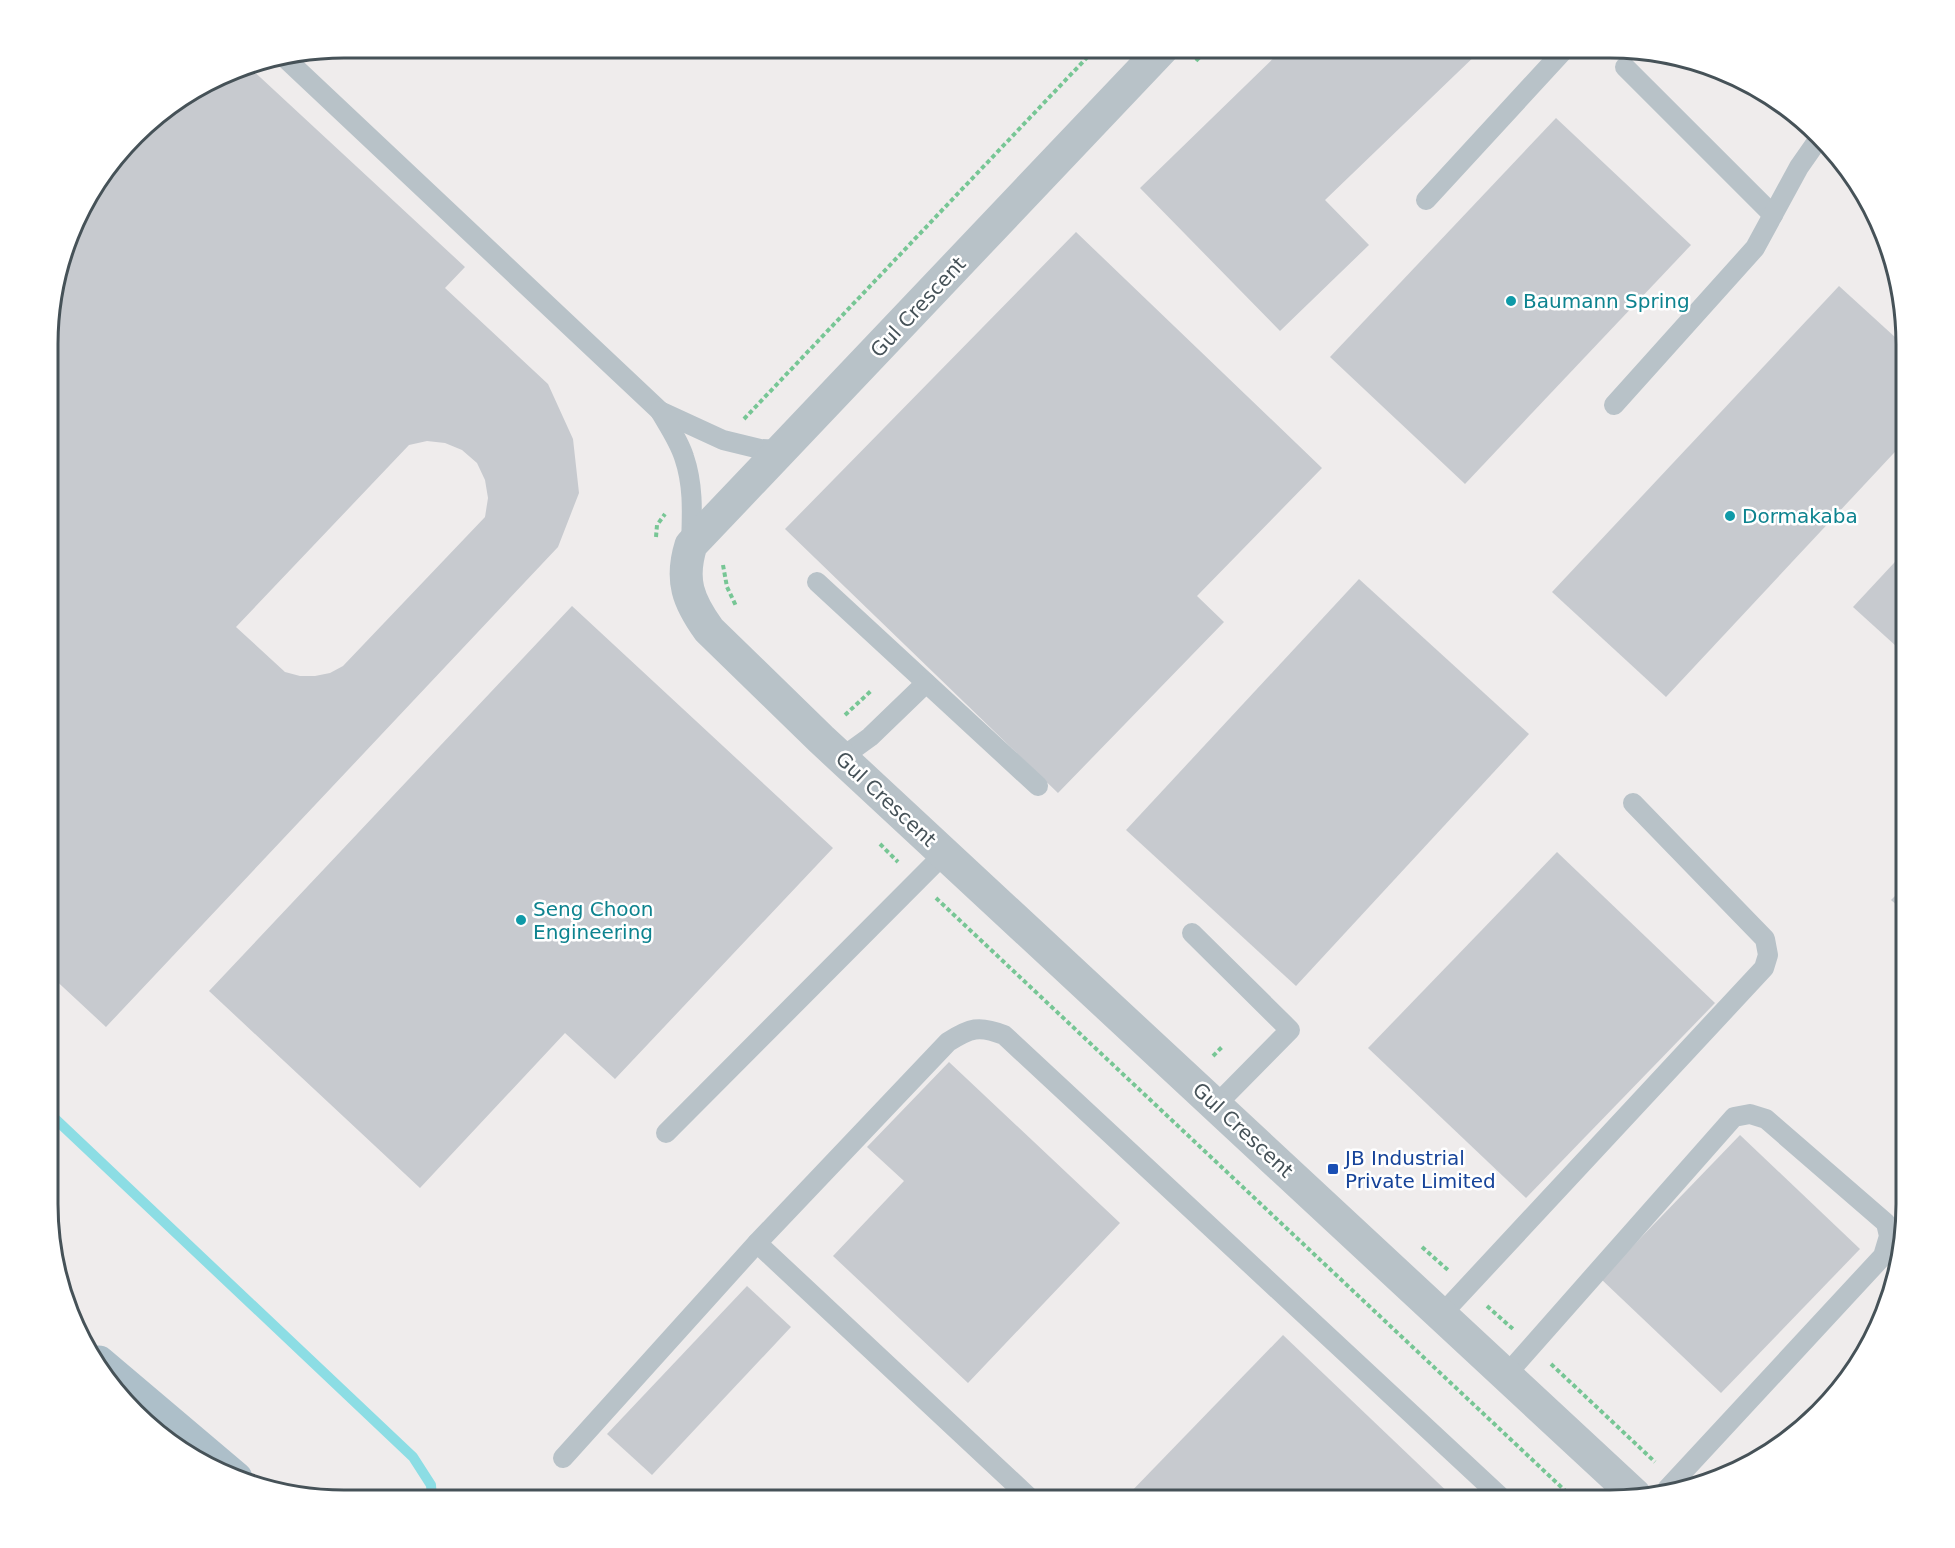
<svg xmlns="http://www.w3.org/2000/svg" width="1955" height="1548" font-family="'DejaVu Sans',sans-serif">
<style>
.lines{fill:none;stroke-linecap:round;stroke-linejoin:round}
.stream{stroke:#8cdde4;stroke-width:10}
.building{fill:#c7cacf;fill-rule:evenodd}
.path{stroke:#77c695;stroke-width:4;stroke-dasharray:4.5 3;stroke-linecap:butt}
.lane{stroke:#b8c2c8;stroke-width:20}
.street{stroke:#b8c2c8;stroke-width:33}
.primary{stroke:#adbfc9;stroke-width:33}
.culture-dot{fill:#0f9aa8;stroke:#fff;stroke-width:2}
.transit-dot{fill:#1a4fb4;stroke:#fff;stroke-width:2}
.labels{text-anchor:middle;stroke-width:5;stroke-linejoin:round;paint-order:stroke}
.culture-label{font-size:20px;fill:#0d838f;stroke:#fff;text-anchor:start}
.street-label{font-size:20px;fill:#465258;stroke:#fff}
.transit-label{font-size:20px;fill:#164399;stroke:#fff;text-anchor:start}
.rim{fill:none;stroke:#465258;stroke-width:3}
</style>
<rect width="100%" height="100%" fill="#efecec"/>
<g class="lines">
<path class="stream" d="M49 1113 413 1457 431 1485 432 1499"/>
</g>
<g class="building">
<path d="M1284 48 1482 49 1325 200 1369 245 1280 331 1140 188Z"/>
<path d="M247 65 465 267 445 288 548 384 573 439 579 493 558 547 106 1027 49 974 51 306 88 197 149 121ZM427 441 445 443 462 450 477 463 485 480 488 498 485 517 343 666 330 673 315 676H300L285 672 236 627 409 445Z"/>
<path d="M1556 118 1691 245 1465 484 1330 357Z"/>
<path d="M1076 232 1322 468 1197 596 1224 622 1058 793 785 529Z"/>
<path d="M1839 286 1907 348V439L1666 697 1552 592Z"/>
<path d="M1907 549V656L1853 607Z"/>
<path d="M1359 579 1529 734 1296 986 1126 830Z"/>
<path d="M572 606 833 848 615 1079 565 1033 420 1188 209 991Z"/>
<path d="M1557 852 1715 1003 1526 1198 1368 1048Z"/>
<path d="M1907 884V914L1891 900Z"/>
<path d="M949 1062 1120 1223 968 1383 833 1256 904 1181 867 1147Z"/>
<path d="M1740 1135 1860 1249 1721 1393 1601 1279Z"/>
<path d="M747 1286 791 1327 652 1475 607 1434Z"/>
<path d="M1283 1335 1456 1500H1127L1125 1498Z"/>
</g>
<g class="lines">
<g class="path">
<path d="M1196 61 1208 48"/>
<path d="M1779 105 1797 121"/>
<path d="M744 419 1096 48"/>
<path d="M656 537 657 525 665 514"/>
<path d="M723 565 727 587 736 606"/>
<path d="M845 715 872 690"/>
<path d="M880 844 898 862"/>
<path d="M936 898 1575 1500"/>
<path d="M1213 1056 1222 1047"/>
<path d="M1422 1247 1448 1270"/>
<path d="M1487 1306 1513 1329"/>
<path d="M1551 1364 1655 1462"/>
</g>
<g class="lane">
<path d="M285 58 660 411 723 440 760 449 782 450"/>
<path d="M1625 67 1773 215"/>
<path d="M1426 200 1565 49"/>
<path d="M1614 405 1755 248 1799 167 1820 137"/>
<path d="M660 411C668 425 679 441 684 457 694 486 692 515 691 545"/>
<path d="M817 582 1038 786"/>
<path d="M841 758 870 737 926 683"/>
<path d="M1192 933 1290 1030 1216 1105"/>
<path d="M666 1133 945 853"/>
<path d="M1442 1314 1764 968 1768 955 1765 939 1633 803"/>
<path d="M1507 1374 1734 1117 1750 1114 1766 1119 1886 1223 1889 1236 1883 1256 1667 1489"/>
<path d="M563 1458 757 1243"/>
<path d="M1032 1500 757 1243 948 1042C970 1028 979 1025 1004 1035L1504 1500"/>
</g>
<path class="street" d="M1163 48 691 545C680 580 688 601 709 630L821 739 1635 1495"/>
<path class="primary" d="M99 1362 236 1478"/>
</g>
<g class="culture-dot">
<circle cx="1511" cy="301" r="6"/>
<circle cx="1730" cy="516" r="6"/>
<circle cx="521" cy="920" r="6"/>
</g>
<rect class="transit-dot" x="1327" y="1163" width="12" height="12" rx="3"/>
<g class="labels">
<g class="culture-label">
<text x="1523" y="308">Baumann Spring</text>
<text x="1742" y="523">Dormakaba</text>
<text x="533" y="916">Seng Choon<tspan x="533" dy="23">Engineering</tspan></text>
</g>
<g class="street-label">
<text transform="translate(918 307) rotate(-47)" y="7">Gul Crescent</text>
<text transform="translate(886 799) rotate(43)" y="7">Gul Crescent</text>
<text transform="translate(1243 1130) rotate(43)" y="7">Gul Crescent</text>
</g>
<g class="transit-label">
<text x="1345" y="1165">JB Industrial<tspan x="1345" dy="23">Private Limited</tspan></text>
</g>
</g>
<path d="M0 0H1955V1548H0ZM344 58H1610A286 286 0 0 1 1896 344V1204A286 286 0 0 1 1610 1490H344A286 286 0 0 1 58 1204V344A286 286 0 0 1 344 58Z" fill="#fff" fill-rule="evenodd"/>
<path class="rim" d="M344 58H1610A286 286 0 0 1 1896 344V1204A286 286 0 0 1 1610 1490H344A286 286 0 0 1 58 1204V344A286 286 0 0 1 344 58Z"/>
</svg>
